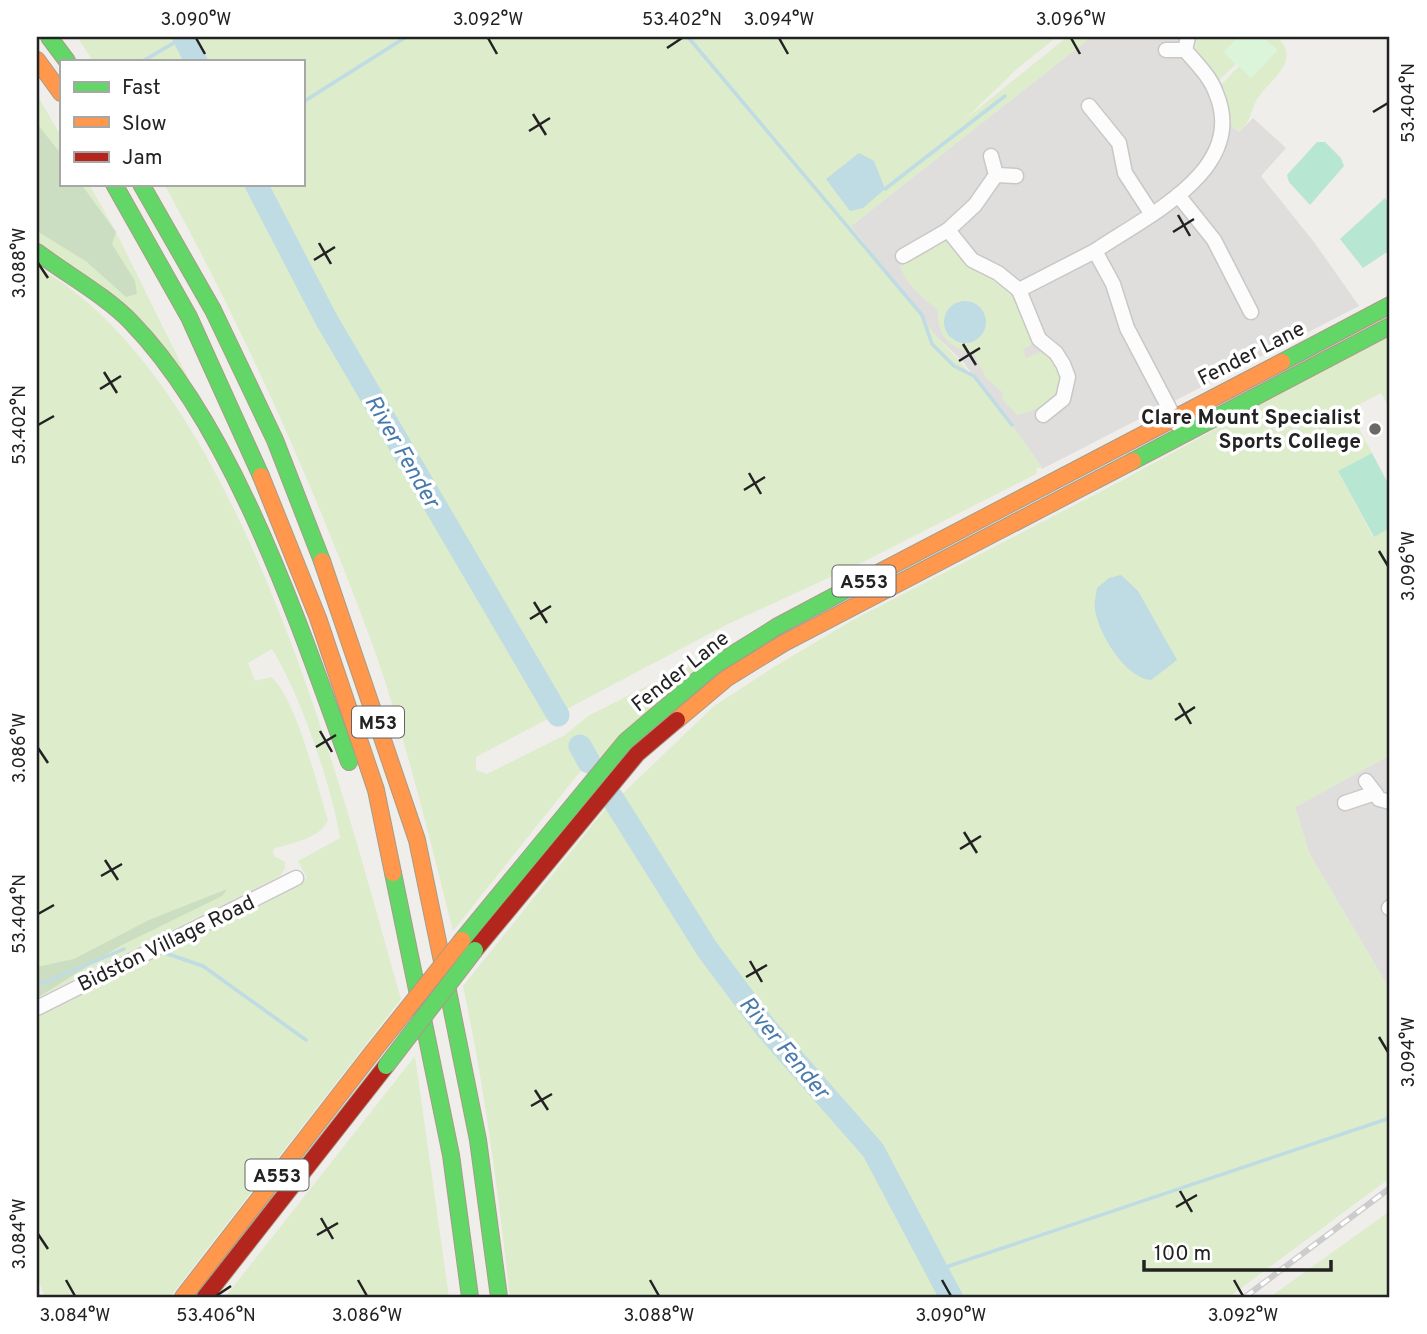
<svg xmlns="http://www.w3.org/2000/svg" width="1427" height="1334" font-family="Overpass,sans-serif">
<style>
.residential{fill:#dfdedc}
.grass{fill:#ddeccb}
.forest{fill:#cbdec1}
.park{fill:#daf5da}
.pitch{fill:#b7e6d2}
.water{fill:#bfdbe3}
.lines{fill:none;stroke-linecap:round;stroke-linejoin:round}
.stream{stroke:#bfdbe3;stroke-width:3.5}
.river{stroke:#bfdbe3;stroke-width:23}
.street-casing{stroke:#c9c8c7;stroke-width:17}
.fast-casing{stroke:#a79c86;stroke-width:18}
.slow-casing{stroke:#a79c86;stroke-width:18}
.jam-casing{stroke:#a79c86;stroke-width:18}
.street{stroke:#fdfcfc;stroke-width:14}
.fast{stroke:#63d668;stroke-width:16}
.slow{stroke:#ff974d;stroke-width:16}
.jam{stroke:#b3261e;stroke-width:16}
.rail-casing{stroke:#ccc;stroke-width:6}
.rail{stroke:#fff;stroke-width:3.5;stroke-dasharray:10;stroke-linecap:butt}
.fast-bridge-casing{stroke:#a79c86;stroke-width:18;stroke-linecap:butt}
.slow-bridge-casing{stroke:#a79c86;stroke-width:18;stroke-linecap:butt}
.fast-bridge{stroke:#63d668;stroke-width:16}
.slow-bridge{stroke:#ff974d;stroke-width:16}
.ticks{fill:none;stroke:#222;stroke-width:2.5}
.poi-dot{fill:#6a6968;stroke:#fff;stroke-width:2.5}
.labels{text-anchor:middle;stroke-width:7;stroke-linejoin:round;paint-order:stroke}
.shield{fill:#fff;stroke:#646464;stroke-width:2}
.shield-label{font-size:19px;font-weight:bold;fill:#222}
.street-label{font-size:21px;fill:#222;stroke:#fff}
.poi-label{font-size:21px;font-weight:bold;fill:#222;stroke:#fff;text-anchor:end}
.water-label{font-size:23px;font-style:italic;fill:#4a7aab;stroke:#fff}
.neatline{fill:none;stroke:#222;stroke-width:2.5}
.ticks-label{font-size:18px;text-anchor:middle;fill:#222}
</style>
<rect width="100%" height="100%" fill="#f0eeeb"/>
<g class="residential">
<path d="M1091 37H1197L1194 48 1217 82 1222 83 1227 95 1232 127 1239 132 1253 118 1286 148 1261 176 1314 242 1359 306 1042 469 964 363 931 331 851 226Z"/>
<path d="M1390 755V990L1309 853 1295 807Z"/>
</g>
<g class="grass">
<path d="M77 37H182L194 61H93Z"/>
<path d="M186 37H1057L1018 68 963 121 1067 37H1091L851 226 933 332 994 400 1042 467 1037 468 1036 474 863 562 726 625 476 757V770L487 774 565 735 588 716 692 663 701 666 601 759 595 753 453 931C429 836 406 739 373 646 315 488 245 331 164 184H253C342 366 450 540 555 714L561 711 366 386 261 184H303V61H198Z"/>
<path d="M1197 37H1239L1224 52 1236 64 1217 82 1195 52Z"/>
<path d="M1262 37H1277C1305 62 1264 83 1255 103 1249 117 1252 119 1239 132L1232 127 1222 84 1239 66 1251 78 1277 50Z"/>
<path d="M37 95 61 136V184H89L116 232 190 382 37 242Z"/>
<path d="M946 241 1007 286 1033 339 1030 346 1023 349 1026 358 1040 352 1050 358 1054 357C1077 391 1047 408 1017 415L1003 400 1002 392 986 378 973 352C949 349 936 333 938 310 921 296 908 287 900 267L928 246Z"/>
<path d="M37 267C240 379 341 788 401 999L170 1297H45L37 1277V1014L307 878 298 861 340 838C331 784 301 696 272 649L248 663 255 681 271 677C296 697 317 786 328 820 320 839 291 843 273 849L274 856 285 862V868L280 876 37 998Z"/>
<path d="M1390 333V409L1381 393 1349 410 1372 453 1338 471 1373 537 1390 528V755L1295 807 1309 853 1390 990V1178L1229 1297H957L892 1176 859 1129 754 1006 702 931 619 797 714 706 774 667 851 621 1121 481Z"/>
<path d="M611 802 724 983 868 1156 946 1297H510C498 1192 485 1089 463 986Z"/>
<path d="M415 1056 449 1297H225Z"/>
<path d="M1390 1211V1297H1270Z"/>
</g>
<g class="forest">
<path d="M38 125 61 154V184H81L116 232 112 244 135 281 137 294 126 297 87 262 37 231Z"/>
<path d="M227 889 222 896 120 946 37 998V967L74 959 149 920Z"/>
</g>
<path class="park" d="M1239 37H1262L1277 51 1251 78 1224 52Z"/>
<g class="pitch">
<path d="M1317 142H1325L1341 158 1344 166 1310 205 1289 182 1287 175Z"/>
<path d="M1385 198 1390 207V250L1363 268 1340 239Z"/>
<path d="M1372 453 1390 487V528L1374 537 1338 471Z"/>
</g>
<g class="water">
<path d="M859 153 874 161 885 189 863 208 850 211 826 179Z"/>
<circle cx="965" cy="322" r="21"/>
<path d="M1121 575 1138 591 1177 660 1151 680C1125 678 1099 634 1095 610 1094 604 1096 595 1097 588L1109 578Z"/>
</g>
<g class="lines">
<g class="stream">
<path d="M688 37 922 315 932 344 954 366 974 376 1012 425"/>
<path d="M143 61 184 37"/>
<path d="M303 102 406 37"/>
<path d="M885 189 1005 96"/>
<path d="M165 953 203 966 306 1040"/>
<path d="M37 983 46 982 124 949"/>
<path d="M937 1270 1390 1118"/>
</g>
<g class="river">
<path d="M184 37 196 61"/>
<path d="M256 184 326 319 558 715"/>
<path d="M580 746 589 762"/>
<path d="M613 799 707 949 766 1028 873 1150 951 1297"/>
</g>
<defs>
<g id="street">
<path d="M1166 50H1185"/>
<path d="M1089 106 1119 143 1125 173 1151 213"/>
<path d="M991 156 996 175 975 205 948 230 972 260 998 273 1019 290 1095 251 1113 284 1127 328 1178 425"/>
<path d="M996 175 1016 176"/>
<path d="M1178 195 1214 240 1251 312"/>
<path d="M1095 251C1146 216 1249 170 1216 93 1210 76 1196 63 1185 50L1188 37"/>
<path d="M903 256 948 230"/>
<path d="M1019 290 1039 339 1056 353 1063 364 1068 377 1063 399 1043 415"/>
<path d="M1375 793 1379 799 1390 802"/>
<path d="M1345 803 1375 793 1366 781"/>
<path d="M1389 908 1390 907"/>
<path d="M37 1008 296 878"/>
</g>
<g id="fast">
<path d="M49 37 67 61"/>
<path d="M114 184 189 317 261 476"/>
<path d="M141 184 213 310 275 440 322 561"/>
<path d="M37 252C66 274 106 296 131 322 234 428 299 624 349 762"/>
<path d="M1282 362 1390 305"/>
<path d="M1133 461 1390 326"/>
<path d="M393 873 451 1155 470 1297"/>
<path d="M462 940 626 741 714 666 778 626 857 584"/>
<path d="M443 966 478 1140 499 1297"/>
</g>
<g id="slow">
<path d="M37 60 61 93"/>
<path d="M261 476 318 618 376 790 393 873"/>
<path d="M322 561 417 840 443 966"/>
<path d="M857 584 1282 362"/>
<path d="M677 720 727 678 784 643 1133 461"/>
<path d="M183 1297 372 1053"/>
</g>
<g id="jam">
<path d="M475 950 637 754 677 720"/>
<path d="M205 1297 386 1066"/>
</g>
</defs>
<use href="#street" class="street-casing"/>
<use href="#fast" class="fast-casing"/>
<use href="#slow" class="slow-casing"/>
<use href="#jam" class="jam-casing"/>
<use href="#street" class="street"/>
<use href="#fast" class="fast"/>
<use href="#slow" class="slow"/>
<use href="#jam" class="jam"/>
<defs>
<path id="rail" d="M1245 1297 1390 1188"/>
</defs>
<use href="#rail" class="rail-casing"/>
<use href="#rail" class="rail"/>
<defs>
<path id="fast-bridge" d="M386 1066 475 950"/>
<path id="slow-bridge" d="M372 1053 462 940"/>
</defs>
<use href="#fast-bridge" class="fast-bridge-casing"/>
<use href="#slow-bridge" class="slow-bridge-casing"/>
<use href="#fast-bridge" class="fast-bridge"/>
<use href="#slow-bridge" class="slow-bridge"/>
</g>
<path class="ticks" d="M196 38 205 54M488 38 497 54M779 38 788 54M1071 38 1080 54M667 48 682 38M1373 112 1388 103M533 114 546 135M529 131 550 118M1178 215 1190 236M1173 232 1194 219M319 243 331 264M314 260 335 247M38 263 48 278M963 344 976 365M959 361 980 348M104 372 117 393M100 389 121 376M38 425 54 416M749 473 761 494M744 490 765 477M1379 551 1388 566M534 602 547 623M530 619 551 606M1179 703 1191 724M1175 720 1195 707M320 731 332 752M316 747 336 735M38 748 48 763M964 832 977 853M960 849 981 836M105 860 118 880M101 876 122 864M38 914 54 905M750 961 762 982M746 977 767 965M1379 1037 1388 1052M535 1090 548 1110M531 1106 552 1094M1180 1191 1192 1212M1176 1207 1197 1195M321 1218 333 1239M38 1234 48 1249M317 1235 338 1223M66 1280 75 1296M358 1280 367 1296M650 1280 659 1296M942 1280 951 1296M1234 1280 1243 1296M216 1296 231 1286"/>
<circle class="poi-dot" cx="1375" cy="429" r="7"/>
<g class="labels">
<g class="shield">
<rect x="832.5" y="565.5" width="63" height="31" rx="5"/>
<rect x="352" y="706.5" width="52" height="31" rx="5"/>
<rect x="245.5" y="1159.5" width="63" height="31" rx="5"/>
</g>
<g class="shield-label">
<text x="864" y="588">A553</text>
<text x="378" y="729">M53</text>
<text x="277" y="1182">A553</text>
</g>
<g class="street-label">
<text transform="translate(1251 353) rotate(-27)" y="7">Fender Lane</text>
<text transform="translate(680 671) rotate(-38)" y="7">Fender Lane</text>
<text transform="translate(166 943) rotate(-26)" y="7">Bidston Village Road</text>
</g>
<g class="poi-label">
<text x="1361" y="424">Clare Mount Specialist<tspan x="1361" dy="24">Sports College</tspan></text>
</g>
<g class="water-label">
<text transform="translate(403 451) rotate(60)" y="8">River Fender</text>
<text transform="translate(785 1047) rotate(50)" y="8">River Fender</text>
</g>
</g>
<rect width="1427" height="1334" fill="none" stroke="#ffffff" stroke-width="77"/>
<rect x="60" y="60" width="245" height="126" fill="#ffffff" stroke="#a7a7a7" stroke-width="2"/>
<rect x="74" y="82" width="35" height="10" fill="#63d668" stroke="#a7a7a7" stroke-width="2"/>
<text x="122" y="94" font-size="21" fill="#222222">Fast</text>
<rect x="74" y="117" width="35" height="10" fill="#ff974d" stroke="#a7a7a7" stroke-width="2"/>
<text x="122" y="130" font-size="21" fill="#222222">Slow</text>
<rect x="74" y="152" width="35" height="10" fill="#b3261e" stroke="#a7a7a7" stroke-width="2"/>
<text x="122" y="164" font-size="21" fill="#222222">Jam</text>
<path d="M1144 1260v10h187v-10" fill="none" stroke="#222222" stroke-width="3.5"/>
<text x="1154" y="1260" font-size="21" fill="#222222" stroke="#ffffff" stroke-width="5" paint-order="stroke">100 m</text>
<rect x="38" y="38" width="1350" height="1258" class="neatline"/>
<g class="ticks-label">
<text x="196" y="25">3.090°W</text>
<text x="488" y="25">3.092°W</text>
<text x="682" y="25">53.402°N</text>
<text x="779" y="25">3.094°W</text>
<text x="1071" y="25">3.096°W</text>
<text transform="translate(1408 103) rotate(-90)" y="6">53.404°N</text>
<text transform="translate(19 263) rotate(-90)" y="6">3.088°W</text>
<text transform="translate(19 425) rotate(-90)" y="6">53.402°N</text>
<text transform="translate(1408 566) rotate(-90)" y="6">3.096°W</text>
<text transform="translate(19 748) rotate(-90)" y="6">3.086°W</text>
<text transform="translate(19 914) rotate(-90)" y="6">53.404°N</text>
<text transform="translate(1408 1052) rotate(-90)" y="6">3.094°W</text>
<text transform="translate(19 1234) rotate(-90)" y="6">3.084°W</text>
<text x="75" y="1321">3.084°W</text>
<text x="216" y="1321">53.406°N</text>
<text x="367" y="1321">3.086°W</text>
<text x="659" y="1321">3.088°W</text>
<text x="951" y="1321">3.090°W</text>
<text x="1243" y="1321">3.092°W</text>
</g>
</svg>
